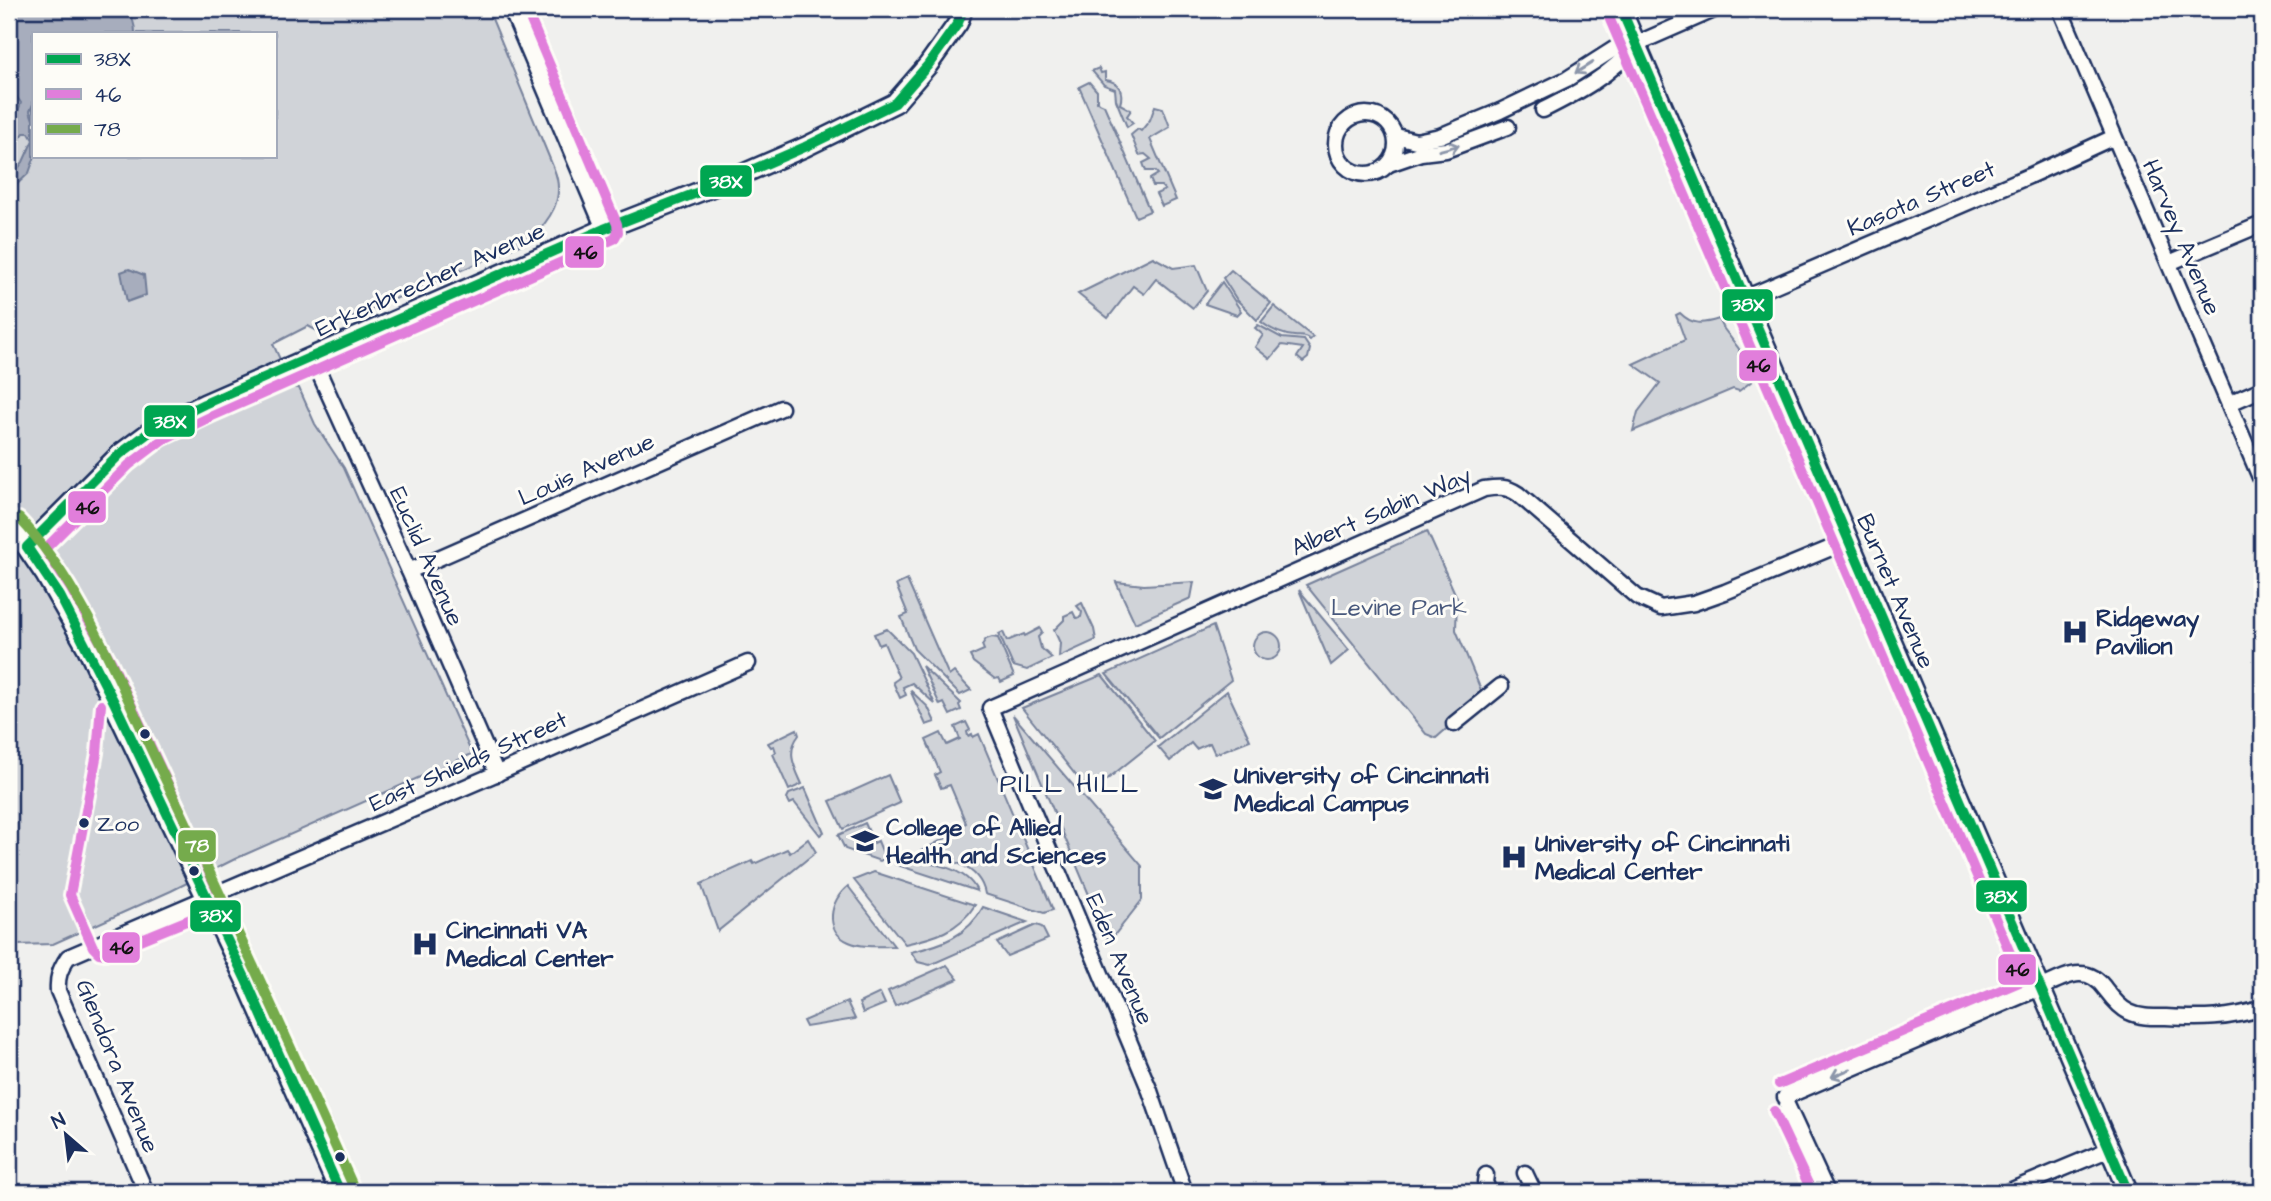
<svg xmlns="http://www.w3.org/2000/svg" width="2271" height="1201" font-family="'Architects Daughter',sans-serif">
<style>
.green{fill:#d0d3d8;stroke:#76819b;stroke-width:2;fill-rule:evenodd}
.water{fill:#a7adbd;stroke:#6f7b97;stroke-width:2}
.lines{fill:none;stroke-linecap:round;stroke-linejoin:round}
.minor-casing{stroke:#1b2f5e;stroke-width:19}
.tertiary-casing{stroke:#1b2f5e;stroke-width:23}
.secondary-casing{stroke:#1b2f5e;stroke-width:24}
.minor{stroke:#fdfcf7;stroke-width:14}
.tertiary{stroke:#fdfcf7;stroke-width:18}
.secondary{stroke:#fdfcf7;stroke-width:19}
.bus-1-casing{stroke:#fdfcf7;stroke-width:16}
.bus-2-casing{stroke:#fdfcf7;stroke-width:16}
.bus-3-casing{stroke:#fdfcf7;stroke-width:16}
.bus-1{stroke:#00a651;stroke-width:10}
.bus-2{stroke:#e17edb;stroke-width:10}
.bus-3{stroke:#75ab4c;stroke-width:10}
.oneway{stroke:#8c96aa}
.bus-dot{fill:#1b2f5e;stroke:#fdfcf7;stroke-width:2.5}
.labels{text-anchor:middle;stroke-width:6;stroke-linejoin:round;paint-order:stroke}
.bus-label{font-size:22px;fill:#1b2f5e;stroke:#fdfcf7;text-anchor:start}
.street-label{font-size:24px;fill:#1b2f5e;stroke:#fdfcf7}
.park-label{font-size:24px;fill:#48587c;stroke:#fdfcf7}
.poi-label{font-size:24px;font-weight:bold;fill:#1b2f5e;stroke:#fdfcf7;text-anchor:start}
.neighbourhood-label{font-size:26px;letter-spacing:2px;fill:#1b2f5e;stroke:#fdfcf7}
.line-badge{stroke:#fdfcf7;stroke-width:2.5}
.badge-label{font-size:19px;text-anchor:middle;font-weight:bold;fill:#fff}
.pale-badge-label{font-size:19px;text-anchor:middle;font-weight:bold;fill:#111}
</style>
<rect width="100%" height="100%" fill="#f0f0ee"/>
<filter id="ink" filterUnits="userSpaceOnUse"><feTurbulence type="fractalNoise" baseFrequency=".0143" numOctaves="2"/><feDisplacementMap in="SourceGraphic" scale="14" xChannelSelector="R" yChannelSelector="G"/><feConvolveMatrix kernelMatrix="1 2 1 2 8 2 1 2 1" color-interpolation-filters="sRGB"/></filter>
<g filter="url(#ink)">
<g class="green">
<path d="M9 9H488L554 169C566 199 550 220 529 241L319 332 308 326 273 344 293 388H299L315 424 344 468 472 754 235 859 171 891 53 944 16 945 9 950ZM33 33H275V156H33Z"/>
<path d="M1099 68 1101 73 1105 72V80C1119 81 1124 92 1120 104L1131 110 1127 116 1133 123 1127 127 1116 100 1115 89 1104 85 1092 71Z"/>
<path d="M1089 82 1097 91V102L1104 105 1150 211 1136 217 1079 87Z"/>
<path d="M1155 106 1163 108 1170 127 1150 139 1176 200 1162 206 1156 194 1165 190 1161 186H1153L1150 179 1158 174 1155 171H1146L1143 163 1151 159 1145 154 1139 155 1131 135 1138 129 1141 131 1150 120Z"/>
<path d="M1153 257 1173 268 1196 265 1207 291 1193 308 1156 279 1144 294 1133 286 1108 318 1078 294Z"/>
<path d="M1231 270 1271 303 1257 320 1237 300 1223 278Z"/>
<path d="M1222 282 1241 311 1237 315 1205 304Z"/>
<path d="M1274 306 1313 337 1310 340C1304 335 1301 337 1294 336 1282 335 1270 329 1261 322Z"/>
<path d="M1680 313C1693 326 1703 324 1719 319L1724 329 1739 349 1742 367 1752 381 1739 391 1733 389 1633 431 1638 412 1660 383 1633 364 1685 340 1676 315Z"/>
<path d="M1258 325 1282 338 1304 340 1310 349 1308 358 1303 362 1297 357 1303 348 1282 345 1270 359 1255 347 1263 335 1255 328Z"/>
<path d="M1427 531 1457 598 1456 630 1481 690 1479 700 1436 738 1426 734 1306 585Z"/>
<path d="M907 580 949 676 954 672 971 690 960 695 914 649 901 617 908 614 896 585Z"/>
<path d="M1116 582 1144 585 1194 582 1191 598 1135 623Z"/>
<path d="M1299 590 1349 650 1331 665Z"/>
<path d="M1082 603 1094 629 1096 640 1059 657 1060 643 1054 630 1064 620V616L1073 612 1076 618 1081 617 1082 612 1077 606Z"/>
<path d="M1213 626 1231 680 1159 738 1106 674Z"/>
<path d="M1040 628 1042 633 1038 637 1041 648 1052 658 1027 670 1013 666 999 634 1003 632 1007 641 1024 634 1025 636Z"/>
<path d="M887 629 911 653 935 704 912 683 903 687 906 695 900 698 893 682 899 678 884 643 879 645 874 634Z"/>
<circle cx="1267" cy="646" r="14"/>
<path d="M992 637 998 638 1014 676 1001 682 999 678 995 679 973 662 970 656 984 650 982 645 986 639Z"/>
<path d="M922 666 961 703 959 705 961 710 950 715 944 703 940 705Z"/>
<path d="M1102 675 1155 741 1090 793 1022 708Z"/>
<path d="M910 690 928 707 935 722 926 725Z"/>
<path d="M1227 691 1250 740 1215 754 1210 743 1196 749 1191 743 1170 761 1158 747Z"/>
<path d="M1013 715 1142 866V900L1109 942Z"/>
<path d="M966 722 970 730 967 732 968 736 972 734 973 737 979 734 1053 910 1044 913 985 894C980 865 946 857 921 855V851L957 832 956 828 966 823 950 785 941 788 935 775 940 772 926 740 941 733 947 745 960 739 955 727Z"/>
<path d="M797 729 799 735C786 752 794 766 802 784L789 790 773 754 776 752 774 746 771 747 768 743Z"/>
<path d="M888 775 900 803 843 829 830 801Z"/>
<path d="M805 788 824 832 820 835 794 802 790 804 787 798 789 794Z"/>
<path d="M865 823 874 843 878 841 885 858 880 861 845 849 838 835Z"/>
<path d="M808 839 816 852 718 931 701 884 752 861 754 864 787 849 790 853Z"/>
<path d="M909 862C933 862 966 868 977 891L897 865Z"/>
<path d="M874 872 975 905C959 931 933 938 905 944L854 880Z"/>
<path d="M848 886 894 946C880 946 863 948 849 942 823 931 830 900 848 886Z"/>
<path d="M983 907 1027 922 930 965 918 962 911 952C941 945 968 936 983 907Z"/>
<path d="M1036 925 1042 927 1048 939 1007 956 997 943Z"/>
<path d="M947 965 958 979 895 1006 888 991Z"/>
<path d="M880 993 885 1004 863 1013 859 1003Z"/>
<path d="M847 1002 855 1019 806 1027 803 1021Z"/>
</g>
<g class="water">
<path d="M9 9H127C132 16 135 24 135 33H33V104L30 111 33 120V156H35L29 173 9 192V180L23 162 33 140 29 133H24L9 154V138L14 133 15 119 21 103 16 96 9 92Z"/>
<path d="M129 269 144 275 146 295 127 302 121 272Z"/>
</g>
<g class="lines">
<defs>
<g id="minor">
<path d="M511 9 604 229"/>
<path d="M2060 9 2262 482"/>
<path d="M512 11 529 9"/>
<path d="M1543 110C1577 93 1612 75 1636 44"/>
<circle cx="1366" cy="144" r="30"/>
<path d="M1396 136 1416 141 1440 136 1466 125 1500 111 1567 79 1614 49 1636 44 1716 9"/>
<path d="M1389 164 1421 153 1446 150 1508 127"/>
<path d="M2169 263 2262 224"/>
<path d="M1745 298 2029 176 2114 137"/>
<path d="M312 357 409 571 497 774"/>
<path d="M2230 403 2262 389"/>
<path d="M409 571 781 408"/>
<path d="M1454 724 1501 686"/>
<path d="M1785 1097 2040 988C2065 977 2087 962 2106 990 2112 998 2120 1008 2129 1012 2141 1018 2154 1017 2166 1017 2200 1019 2230 1019 2262 1008"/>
<path d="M1787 1105 1827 1192"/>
<path d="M1525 1173 1534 1192"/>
<path d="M1486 1175 1485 1182 1489 1192"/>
<path d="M146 1192 58 991C57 977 60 969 68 957L491 776 748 663"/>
<path d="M1185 1192 1150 1091 990 708 1484 489C1498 487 1506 486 1518 494L1637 597 1661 608 1694 603 1725 592 1848 541"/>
<path d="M2007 1192 2110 1149"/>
</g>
<g id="tertiary">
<path d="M1621 9 2128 1192"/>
<path d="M27 547 120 454 155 428 204 404 604 229 722 183 805 147 895 103 928 65 958 23 963 9"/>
</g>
<path id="secondary" d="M9 528 27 547 46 575 87 647 246 980 340 1192"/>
</defs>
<use href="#minor" class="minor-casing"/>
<use href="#tertiary" class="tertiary-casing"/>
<use href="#secondary" class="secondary-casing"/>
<use href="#minor" class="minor"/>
<use href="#tertiary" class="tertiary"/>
<use href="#secondary" class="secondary"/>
<defs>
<g id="bus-1">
<path d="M1621 9 2128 1192"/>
<path d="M340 1192 246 980 115 704 60 596 27 547 120 454 155 428 204 404 604 229 722 183 805 147 895 103 928 65 958 23 963 9"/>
</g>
<g id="bus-2">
<path d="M1608 15 2022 981 1779 1084"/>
<path d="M101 705 97 753 70 895 93 947 99 953 105 954 213 910 218 904 220 896 112 663 71 589 45 549 129 465 162 440 210 417 614 239 618 232 617 224 526 9"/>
<path d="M1774 1111 1812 1192"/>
</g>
<path id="bus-3" d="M19 518C81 583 119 682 157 762 225 903 290 1044 353 1186"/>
</defs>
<use href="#bus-1" class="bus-1-casing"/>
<use href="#bus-2" class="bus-2-casing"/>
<use href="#bus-3" class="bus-3-casing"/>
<use href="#bus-1" class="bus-1"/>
<use href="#bus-2" class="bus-2"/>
<use href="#bus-3" class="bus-3"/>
</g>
<defs><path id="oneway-shaft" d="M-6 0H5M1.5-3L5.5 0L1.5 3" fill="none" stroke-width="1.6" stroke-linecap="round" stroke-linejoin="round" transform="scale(1.75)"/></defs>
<g class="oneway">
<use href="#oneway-shaft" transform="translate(1584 68) rotate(148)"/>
<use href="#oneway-shaft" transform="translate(1449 148) rotate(-15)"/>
<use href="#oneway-shaft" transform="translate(1841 1073) rotate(157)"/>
</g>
</g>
<defs>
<symbol id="hospital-bare" viewBox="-9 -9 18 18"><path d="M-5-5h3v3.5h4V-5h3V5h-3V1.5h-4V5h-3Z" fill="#1b2f5e" stroke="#fdfcf7" stroke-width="2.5" paint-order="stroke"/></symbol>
<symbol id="university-bare" viewBox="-9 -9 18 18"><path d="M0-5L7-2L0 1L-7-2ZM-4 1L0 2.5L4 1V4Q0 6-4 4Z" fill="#1b2f5e" stroke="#fdfcf7" stroke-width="2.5" paint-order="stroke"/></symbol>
</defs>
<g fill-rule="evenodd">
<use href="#hospital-bare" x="2056" y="613" width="38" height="38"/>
<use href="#university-bare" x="1194" y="770" width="38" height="38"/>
<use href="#university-bare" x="846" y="822" width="38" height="38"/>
<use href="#hospital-bare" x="1495" y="838" width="38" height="38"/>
<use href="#hospital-bare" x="406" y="925" width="38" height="38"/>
</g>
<g class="bus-dot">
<circle cx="145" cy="734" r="6"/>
<circle cx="84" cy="823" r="6"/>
<circle cx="194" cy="871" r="6"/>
<circle cx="340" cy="1157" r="6"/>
</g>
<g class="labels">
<g class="bus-label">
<text x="97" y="831">Zoo</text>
</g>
<g class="street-label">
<text transform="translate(1921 198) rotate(-23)" y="8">Kasota Street</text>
<text transform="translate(2182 237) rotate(67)" y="8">Harvey Avenue</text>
<text transform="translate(430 279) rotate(-24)" y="8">Erkenbrecher Avenue</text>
<text transform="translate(586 469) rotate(-24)" y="8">Louis Avenue</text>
<text transform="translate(1381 511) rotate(-23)" y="8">Albert Sabin Way</text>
<text transform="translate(427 556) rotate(66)" y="8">Euclid Avenue</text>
<text transform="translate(1896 591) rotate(67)" y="8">Burnet Avenue</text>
<text transform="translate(468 761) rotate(-24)" y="8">East Shields Street</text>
<text transform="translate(1120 959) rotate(67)" y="8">Eden Avenue</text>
<text transform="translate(118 1066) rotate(68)" y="8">Glendora Avenue</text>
</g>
<g class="park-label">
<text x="1399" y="615">Levine Park</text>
</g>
<g class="poi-label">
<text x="2096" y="626">Ridgeway<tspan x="2096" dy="28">Pavilion</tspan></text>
<text x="1234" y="783">University of Cincinnati<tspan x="1234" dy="28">Medical Campus</tspan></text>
<text x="886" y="835">College of Allied<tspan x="886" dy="28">Health and Sciences</tspan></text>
<text x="1535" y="851">University of Cincinnati<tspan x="1535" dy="28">Medical Center</tspan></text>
<text x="446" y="938">Cincinnati VA<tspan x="446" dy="28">Medical Center</tspan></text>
</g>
<g class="neighbourhood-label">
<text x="1070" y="792">PILL HILL</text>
</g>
</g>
<g class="line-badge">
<rect x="699" y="164" width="54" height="34" rx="7" fill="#00a651"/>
<rect x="564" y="235" width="41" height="34" rx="7" fill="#e17edb"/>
<rect x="1721" y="288" width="53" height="34" rx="7" fill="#00a651"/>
<rect x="1738" y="349" width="40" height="33" rx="7" fill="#e17edb"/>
<rect x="143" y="404" width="53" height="34" rx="7" fill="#00a651"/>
<rect x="67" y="490" width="40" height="34" rx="7" fill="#e17edb"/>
<rect x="177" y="829" width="40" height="34" rx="7" fill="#75ab4c"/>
<rect x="1975" y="879" width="53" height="34" rx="7" fill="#00a651"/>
<rect x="189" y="899" width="53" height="34" rx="7" fill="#00a651"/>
<rect x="101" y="931" width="40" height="33" rx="7" fill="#e17edb"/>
<rect x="1997" y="953" width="40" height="33" rx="7" fill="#e17edb"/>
</g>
<g class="badge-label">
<text x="726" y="188">38X</text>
<text x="1748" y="311">38X</text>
<text x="170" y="428">38X</text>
<text x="197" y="852">78</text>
<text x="2001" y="903">38X</text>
<text x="216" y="922">38X</text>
</g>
<g class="pale-badge-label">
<text x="585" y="259">46</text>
<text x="1758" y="372">46</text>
<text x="87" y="514">46</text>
<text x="121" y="954">46</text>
<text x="2017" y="976">46</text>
</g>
<rect width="2271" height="1201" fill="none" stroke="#fdfcf7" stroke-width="35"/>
<rect x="18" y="18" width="2236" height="1166" fill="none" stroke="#1b2f5e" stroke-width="2.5" filter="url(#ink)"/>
<rect x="32" y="32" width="245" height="126" fill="#fdfcf7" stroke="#a3aaba" stroke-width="2"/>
<rect x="46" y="54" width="35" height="10" fill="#00a651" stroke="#a3aaba" stroke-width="2"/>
<text x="94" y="66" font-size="21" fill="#1b2f5e">38X</text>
<rect x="46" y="89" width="35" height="10" fill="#e17edb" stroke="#a3aaba" stroke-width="2"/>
<text x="94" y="102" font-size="21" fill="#1b2f5e">46</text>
<rect x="46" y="124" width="35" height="10" fill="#75ab4c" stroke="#a3aaba" stroke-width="2"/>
<text x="94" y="136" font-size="21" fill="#1b2f5e">78</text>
<g transform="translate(66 1135) rotate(332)" stroke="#fdfcf7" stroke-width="5" paint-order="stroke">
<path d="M0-5L12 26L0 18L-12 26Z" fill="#1b2f5e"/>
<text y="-10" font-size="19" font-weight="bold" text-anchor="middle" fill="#1b2f5e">N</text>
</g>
</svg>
